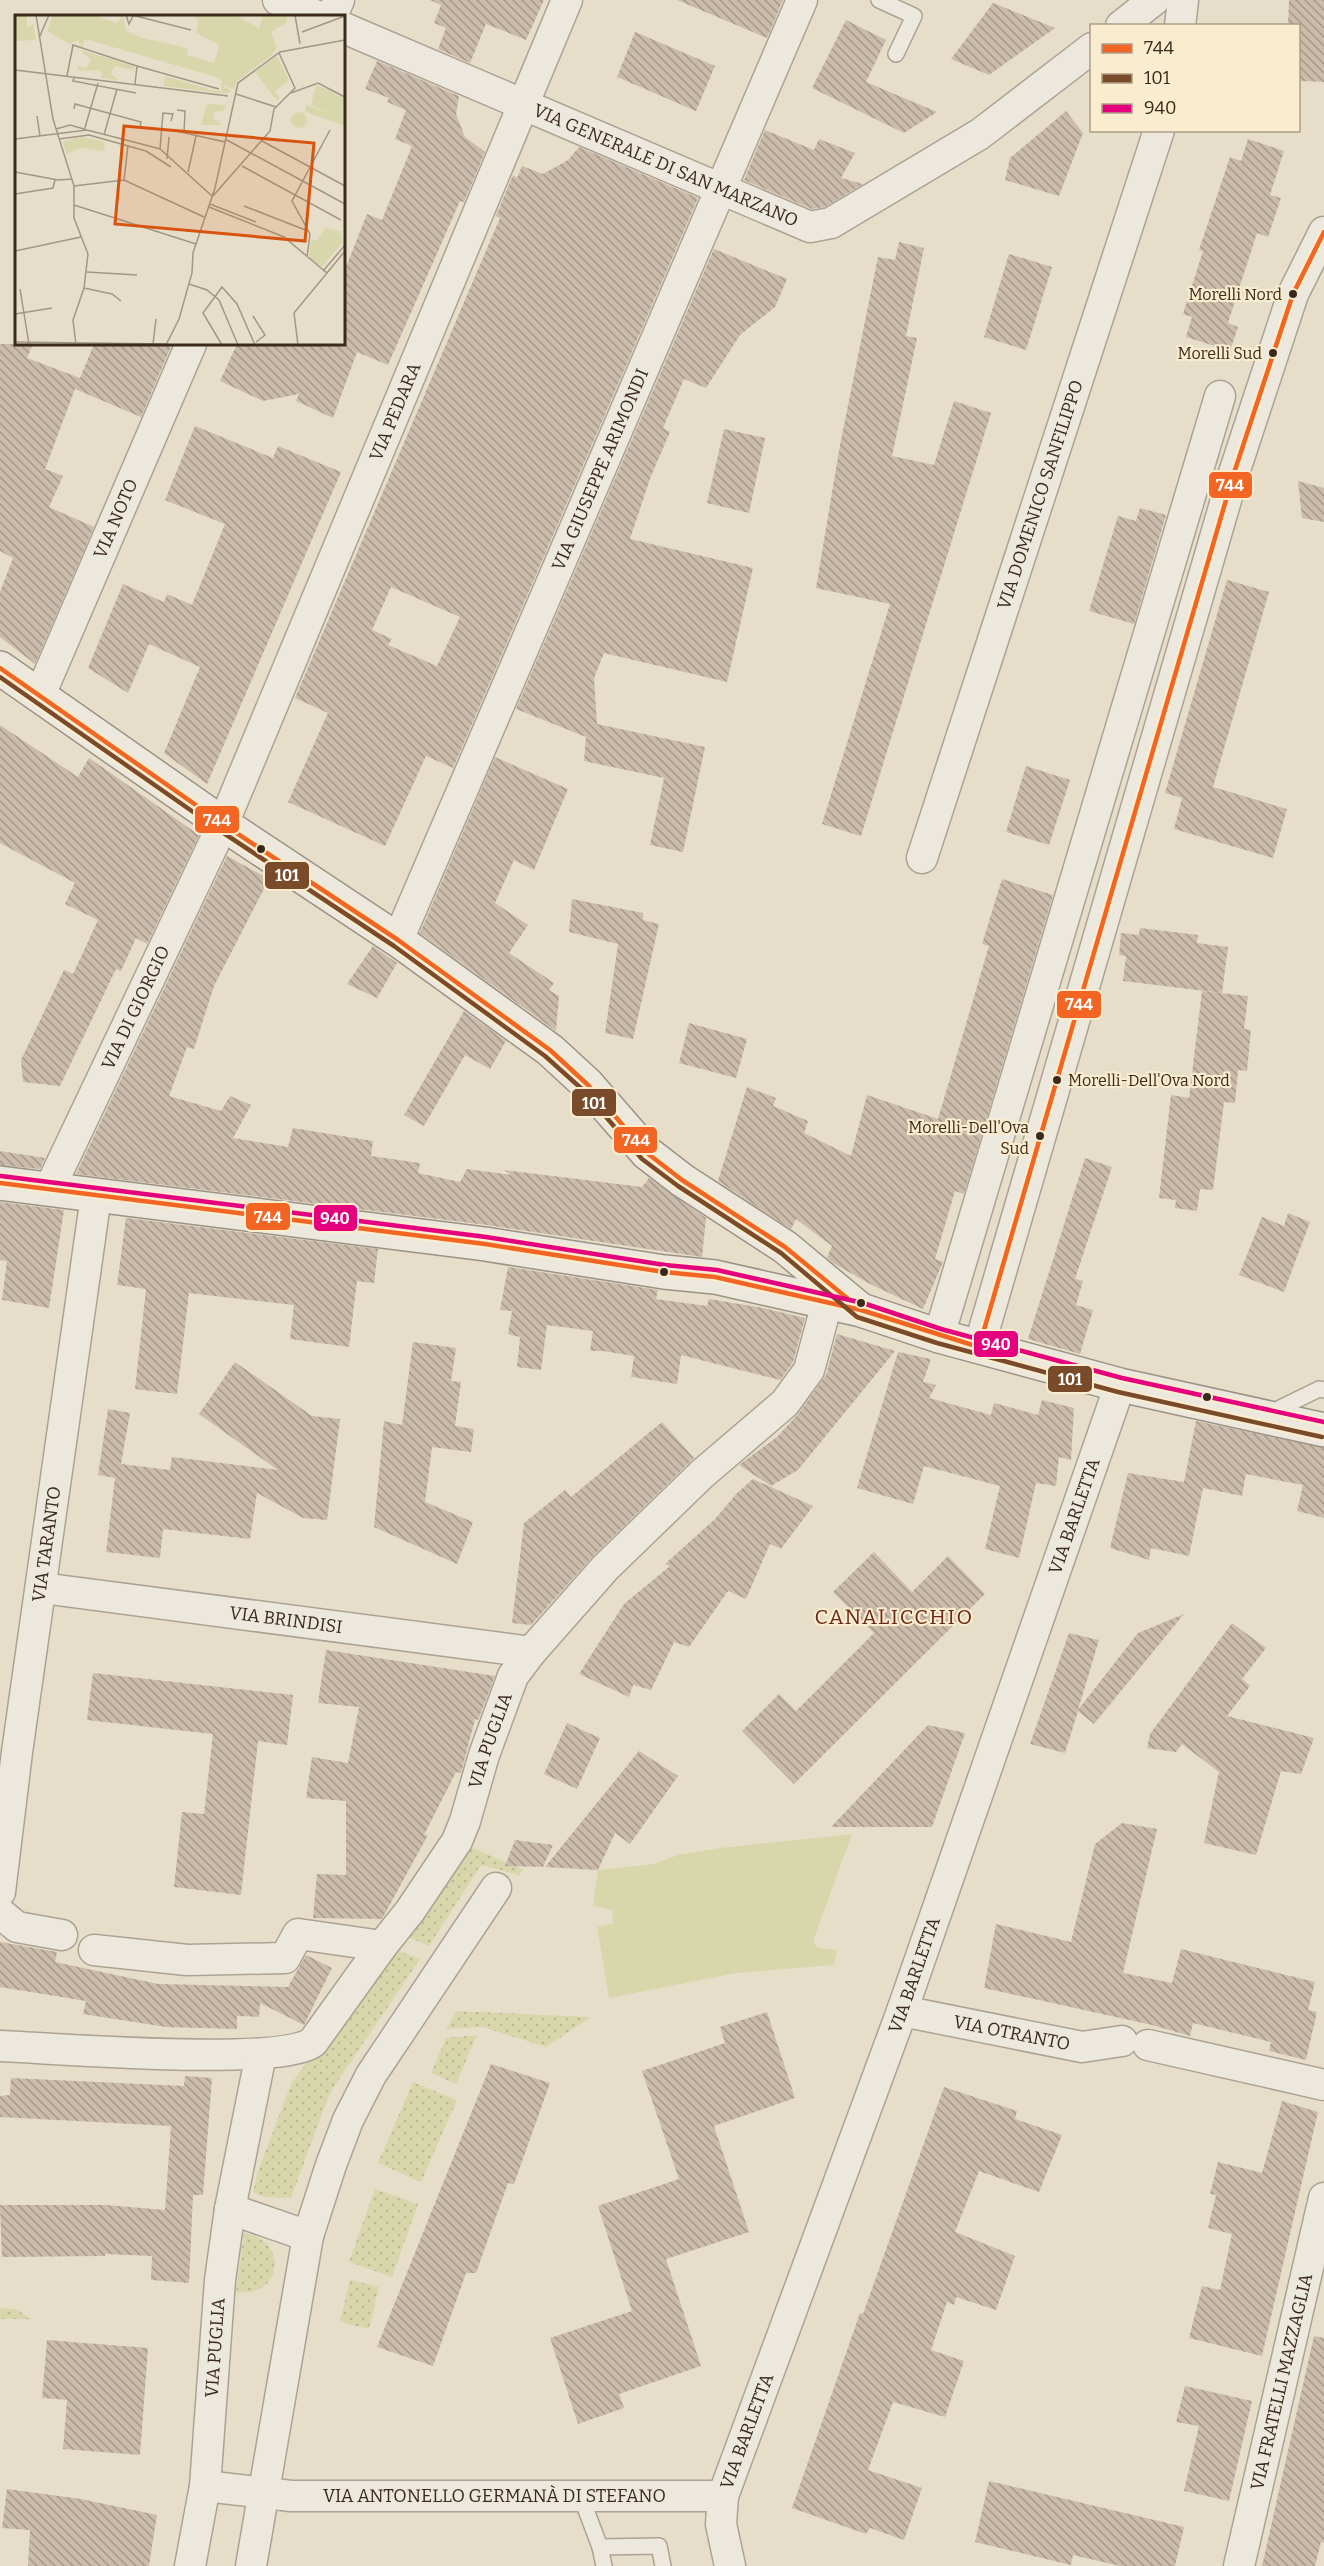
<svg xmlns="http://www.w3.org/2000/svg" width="1324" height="2566" font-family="Bitter,serif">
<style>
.grass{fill:url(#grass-dots)}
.garden{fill:#d8d7ab}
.building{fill:url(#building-back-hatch);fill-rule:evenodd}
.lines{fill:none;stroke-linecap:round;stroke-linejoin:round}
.lane-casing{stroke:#aca294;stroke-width:18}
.street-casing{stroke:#aca294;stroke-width:33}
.secondary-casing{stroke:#9b9284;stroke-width:36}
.lane{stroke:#ede8dd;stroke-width:15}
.street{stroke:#ede8dd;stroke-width:30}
.secondary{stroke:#ede8dd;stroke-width:33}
.bus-1-casing{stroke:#f9eccf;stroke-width:9}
.bus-2-casing{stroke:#f9eccf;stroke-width:9}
.bus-3-casing{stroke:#f9eccf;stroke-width:9}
.bus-1{stroke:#f26522;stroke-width:4.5}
.bus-2{stroke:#7a4b2a;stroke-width:4.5}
.bus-3{stroke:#e5007d;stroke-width:4.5}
.bus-dot{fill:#3b2a1b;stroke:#f9eccf;stroke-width:2}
.labels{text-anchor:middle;stroke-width:4.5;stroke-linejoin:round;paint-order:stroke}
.bus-label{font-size:16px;fill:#3b2a1b;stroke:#f9eccf;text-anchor:end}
.street-label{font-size:18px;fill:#3b2a1b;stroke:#f9eccf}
.quarter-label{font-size:21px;letter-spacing:1.5px;fill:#6c2715;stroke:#f9eccf}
.inset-road{fill:none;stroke:#a29684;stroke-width:1.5}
.view{fill:#d7540e;fill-opacity:0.15;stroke:#d7540e;stroke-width:3}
.inset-edge{fill:none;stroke:#3b2a1b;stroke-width:3}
.line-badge{stroke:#f9eccf;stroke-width:2}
.badge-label{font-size:16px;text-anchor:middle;font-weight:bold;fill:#fff}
</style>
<defs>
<pattern id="grass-dots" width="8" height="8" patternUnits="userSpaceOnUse" patternTransform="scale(1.5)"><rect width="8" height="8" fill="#d8d7ab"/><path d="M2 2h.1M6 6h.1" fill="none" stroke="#bab993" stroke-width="1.8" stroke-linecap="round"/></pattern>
<pattern id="building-back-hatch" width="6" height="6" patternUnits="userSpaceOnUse" patternTransform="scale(1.5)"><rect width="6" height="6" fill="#cbbbab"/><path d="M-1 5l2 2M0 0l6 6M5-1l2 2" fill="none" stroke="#a6988a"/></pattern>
</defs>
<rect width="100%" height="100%" fill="#e7deca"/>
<g class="grass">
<path d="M466 1845 524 1870 518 1875 481 1865 429 1946 408 1937Z"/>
<path d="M399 1951 420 1959 335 2085 326 2103 291 2198 265 2197 253 2192 257 2174 291 2084 334 2026Z"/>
<path d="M457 2011 591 2017 546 2047 483 2027 446 2029Z"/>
<path d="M477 2035 456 2084 431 2073 446 2038Z"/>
<path d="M413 2082 457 2100 421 2182 378 2163Z"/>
<path d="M375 2189 418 2204 392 2277 349 2262Z"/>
<path d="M244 2233C290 2240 282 2299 236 2292Z"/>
<path d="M350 2280 379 2287 369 2329 340 2322Z"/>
<path d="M0 2308 15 2309 32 2319H0Z"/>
</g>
<path class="garden" d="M852 1834 813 1941 818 1948 837 1950 834 1965 737 1973 609 1998 597 1927 613 1924 612 1910 593 1906 598 1870 654 1864 678 1855 720 1848Z"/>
<g class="building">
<path d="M430 0H544L526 40 486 24 470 63 438 49 446 28 434 23 441 5Z"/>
<path d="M677 0H783L767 38Z"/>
<path d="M1289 0H1324V82L1299 81V26H1288Z"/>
<path d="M993 3 1055 28 989 75 951 59Z"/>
<path d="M846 20 886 40 866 82 937 112 904 133 812 88Z"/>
<path d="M635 32 715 66 696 111 617 77Z"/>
<path d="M377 61 459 96 456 114 465 137 485 152 464 202 460 201 388 365 357 352 333 418 296 401 299 394 263 401 220 381 237 344H344V272L367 214 382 220 412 146 395 139 406 110 387 102 389 98 365 89Z"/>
<path d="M1066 111 1083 133 1059 196 1005 180 1010 158Z"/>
<path d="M765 130 814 150 819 139 855 153 841 178 863 184 825 207 812 209 744 180Z"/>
<path d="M1248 139 1284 151 1270 195 1281 198 1268 237 1257 233 1228 323 1238 327 1230 351 1186 337 1192 317 1183 314 1203 251 1199 250 1230 157 1241 161Z"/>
<path d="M579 147 698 198 453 768 426 756 385 846 288 802 328 713 295 698 500 218 496 216 513 175 517 178 522 166 543 174 568 160ZM391 587 460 617 437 666 388 645 392 639 372 630Z"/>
<path d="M899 242 924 248 906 336 917 338 892 456 934 465 954 401 991 413 861 836 822 824 890 604 816 588 840 445 878 257 895 260Z"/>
<path d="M714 249 787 279 775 307 740 335 706 388 684 379 663 428 670 432 651 476 630 539 753 568 727 682 604 653 594 678 597 724 705 747 683 852 650 845 664 778 584 761 586 737 516 709Z"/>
<path d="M1009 254 1052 267 1026 350 984 337Z"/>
<path d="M0 344H33L27 358 80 378 76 388 94 344H172L141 417 75 389 45 469 63 476 49 507 94 527 35 664 0 637V592L13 558 0 551Z"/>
<path d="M195 426 273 458 278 446 341 472 207 784 164 753 200 667 149 644 128 693 88 668 123 584 164 602 167 594 192 605 225 524 165 500Z"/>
<path d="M724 429 765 438 749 513 707 503Z"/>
<path d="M1298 481 1324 488V522L1302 518Z"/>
<path d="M1140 508 1166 515 1134 624 1089 611 1118 516 1136 521Z"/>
<path d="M1227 580 1269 592 1213 787 1287 809 1273 858 1174 829 1182 798 1165 793Z"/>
<path d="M0 725 78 777 89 758 199 835 147 944 136 938 121 971 116 969 60 1086 23 1082 21 1060 64 970 73 974 98 920 65 904 75 883 0 843Z"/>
<path d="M495 757 568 789 534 870 514 860 495 903 528 925 509 953 554 983 549 990 559 996 556 1031 420 933Z"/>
<path d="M1026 766 1070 780 1049 845 1006 832Z"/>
<path d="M227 856 269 879 214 986 194 1049 187 1047 169 1096 221 1111 230 1096 251 1105 233 1138 288 1147 293 1128 373 1141 371 1156 420 1163 418 1173 460 1182 467 1169 511 1175 504 1170 642 1187 649 1178 706 1218 702 1257 487 1225 76 1174Z"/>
<path d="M1002 879 1053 895 964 1194 955 1191 935 1259 943 1262 923 1309 870 1284 833 1263 827 1258 832 1246 796 1219 791 1229 718 1181 747 1087 776 1098 773 1106 808 1121 804 1133 851 1156 867 1095 938 1119 989 946 982 944Z"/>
<path d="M572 899 643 913V920L659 924 633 1039 605 1033 618 944 569 932Z"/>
<path d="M1140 928 1198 935 1197 943 1228 947 1222 993 1123 981 1126 956 1119 955 1121 933 1139 935Z"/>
<path d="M373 946 397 963 377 998 347 984Z"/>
<path d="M1202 991 1248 996 1244 1029 1251 1030 1247 1071 1238 1070 1235 1103 1224 1102 1213 1190 1200 1189 1197 1211 1175 1208 1176 1200 1159 1198 1171 1095 1189 1098Z"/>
<path d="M464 1011 506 1041 490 1069 465 1055 424 1126 404 1115Z"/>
<path d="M689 1023 747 1039 736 1078 679 1063Z"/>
<path d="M0 1151 45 1158 40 1169 0 1165Z"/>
<path d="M1085 1158 1112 1167 1075 1279 1083 1281 1076 1305 1093 1310 1080 1354 1028 1339Z"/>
<path d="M0 1202 64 1210 49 1308 2 1300 7 1261 0 1260Z"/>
<path d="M1288 1213 1310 1222 1284 1292 1239 1275 1262 1217 1284 1226Z"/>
<path d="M126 1218 378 1249 374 1283 357 1281 349 1347 290 1339 294 1305 189 1293 177 1394 135 1389 146 1289 117 1285Z"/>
<path d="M508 1267 658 1290 656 1299 707 1306 709 1299 763 1308 805 1318 793 1362 780 1380 681 1355 677 1384 631 1377 634 1356 603 1351H590L593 1331 547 1325 541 1370 517 1367 520 1337 508 1334 512 1311 500 1310Z"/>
<path d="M837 1334 895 1351 798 1470 771 1486 739 1465 777 1437 799 1413 826 1375Z"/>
<path d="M413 1342 456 1348 451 1381 461 1382 455 1426 474 1429 471 1452 432 1447 425 1502 473 1522 457 1564 374 1527 384 1421 402 1425Z"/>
<path d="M898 1352 931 1359 923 1382 936 1385 929 1398 991 1415 994 1403 1038 1415 1042 1400 1074 1408 1071 1460 1059 1457 1056 1486 1036 1483 1019 1558 985 1549 1000 1486 924 1466 913 1504 857 1488Z"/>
<path d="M235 1362 312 1416 340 1419 327 1520 303 1518 257 1493 250 1539 163 1529 160 1558 106 1552 115 1478 98 1475 108 1409 130 1413 121 1464 170 1470 172 1457 278 1470 199 1414Z"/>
<path d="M1196 1421 1324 1448V1518L1297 1511 1303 1485 1246 1474 1242 1496 1203 1488 1189 1556 1151 1548 1149 1560 1110 1548 1128 1473 1184 1482Z"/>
<path d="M662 1422 694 1458 593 1556 531 1625 512 1623 524 1523 565 1490 571 1497Z"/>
<path d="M753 1479 813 1506 781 1549 770 1544 746 1599 728 1591 689 1647 674 1642 651 1690 633 1685 629 1697 579 1674 624 1604 670 1566 665 1564 715 1519 737 1493Z"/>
<path d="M874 1552 912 1592 948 1556 985 1594 794 1784 742 1731 779 1694 796 1711 874 1633 833 1592Z"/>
<path d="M1184 1614 1094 1724 1078 1711 1065 1753 1030 1744 1069 1633 1099 1640 1078 1710 1138 1633Z"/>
<path d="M1232 1623 1266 1648 1242 1679 1250 1686 1227 1716 1314 1738 1301 1774 1281 1771 1256 1855 1204 1843 1219 1772 1182 1744 1176 1752 1147 1748 1150 1734Z"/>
<path d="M326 1650 495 1676 478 1720 475 1719 461 1773 456 1772 424 1835H428L382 1919 313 1918 317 1874 346 1875V1801L306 1798 312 1757 348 1763 359 1707 318 1703Z"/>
<path d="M93 1673 293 1695 287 1745 258 1741 241 1895 174 1887 182 1812 204 1814 213 1734 87 1720Z"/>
<path d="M567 1723 600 1738 577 1789 544 1774Z"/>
<path d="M928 1725 965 1733 932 1827H831Z"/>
<path d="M639 1751 678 1776 630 1844 615 1833 598 1870 545 1867Z"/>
<path d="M1122 1823 1157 1829 1123 1973 1172 1983 1181 1949 1315 1982 1308 2010 1317 2012 1306 2060 1269 2051 1271 2042 1193 2023 1190 2036 1152 2025 984 1988 996 1924 1071 1942 1095 1844Z"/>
<path d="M515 1840 553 1845 543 1867 505 1866Z"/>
<path d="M0 1942 57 1952 55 1962 158 1984 288 1987 306 1955 332 1968 304 2025 260 2003 259 2017 237 2016V2029L166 2027 83 2014 86 2001 0 1987Z"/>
<path d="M767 2012 795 2098 714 2126 749 2232 666 2259 701 2366 619 2394 624 2408 578 2424 550 2338 632 2311 598 2206 679 2179 642 2071 725 2043 720 2027Z"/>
<path d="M491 2064 550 2083 514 2184 508 2183 476 2273H466L433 2366 377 2347Z"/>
<path d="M185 2076 212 2078 203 2195H193L189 2283 151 2280 152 2256 105 2254V2256L2 2257 0 2205H106L165 2210 171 2126 0 2117V2096L10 2095 11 2078 184 2086Z"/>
<path d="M944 2087 1017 2111 1015 2119 1062 2135 1039 2192 979 2171 955 2232 1015 2256 996 2310 956 2297 954 2305 947 2302 931 2350 964 2361 945 2417 893 2402 868 2470 922 2488 904 2540 870 2528 866 2534 792 2508 860 2313 863 2314Z"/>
<path d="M1282 2101 1318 2112 1262 2356 1189 2338 1202 2286 1220 2290 1232 2234 1208 2228 1216 2195 1210 2194 1218 2162 1262 2173Z"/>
<path d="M1314 2336 1324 2338V2543L1321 2542 1315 2566H1262Z"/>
<path d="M47 2340 148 2348 140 2455 63 2449 67 2400 42 2398Z"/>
<path d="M1185 2386 1252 2401 1229 2501 1184 2491 1199 2426 1176 2422Z"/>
<path d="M989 2481 1184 2527 1175 2566H1120L1073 2555 1071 2565 975 2542Z"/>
<path d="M7 2489 81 2499 157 2515 149 2566H28L30 2530 2 2528Z"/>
</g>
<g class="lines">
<defs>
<g id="lane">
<path d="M879 0 914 16 896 54"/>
<path d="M1270 1413 1319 1389 1324 1390"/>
<path d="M580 2494 600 2547 604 2566"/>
<path d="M600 2547 659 2546 663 2566"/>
</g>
<g id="street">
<path d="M278 0 317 16"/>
<path d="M332 16 339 0"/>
<path d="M1121 26 1154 0"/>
<path d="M1180 26 1183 0"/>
<path id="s1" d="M344 28 810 227 831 223 980 134 1092 48"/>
<path id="s2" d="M40 695 191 344"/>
<path id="s3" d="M922 858 1159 130"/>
<path id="s4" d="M398 940 802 0"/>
<path id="s5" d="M49 1190 223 824 567 0"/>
<path d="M939 1336 1220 396"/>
<path d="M979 1347 1233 476 1293 294 1324 232"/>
<path id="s6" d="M42 1588 531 1652"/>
<path id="s7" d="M0 1892 17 1752 96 1196"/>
<path d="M0 1913 17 1927 62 1935"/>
<path d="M94 1950 187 1960 285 1958 298 1934 382 1946"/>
<path id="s8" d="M902 2011 1082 2047 1122 2041"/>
<path d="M1148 2045 1324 2085"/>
<path id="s9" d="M0 2046C53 2048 280 2067 313 2042L382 1946 410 1911 457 1841 465 1821 484 1755 513 1676 531 1652 605 1568 702 1474 785 1403 809 1370 827 1303"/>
<path d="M230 2209 308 2236"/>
<path id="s10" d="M205 2486 291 2496H723"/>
<path id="s11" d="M190 2566 205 2486 220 2280 230 2209 261 2054"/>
<path d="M251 2566 308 2236 331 2165 348 2120 371 2075 496 1888"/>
<path id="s12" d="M730 2566 721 2524 723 2496 902 2011 1120 1385"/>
<path id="s13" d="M1239 2566 1324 2198"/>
</g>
<g id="secondary">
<path d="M0 668 223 824 398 940 550 1050 588 1085 647 1153 682 1180 785 1247 857 1307"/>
<path d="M0 1183 485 1244 664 1272 715 1277 861 1310 939 1336 1120 1385 1324 1430"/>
</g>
</defs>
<use href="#lane" class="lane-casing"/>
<use href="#street" class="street-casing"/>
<use href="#secondary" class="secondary-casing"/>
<use href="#lane" class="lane"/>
<use href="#street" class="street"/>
<use href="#secondary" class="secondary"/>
<defs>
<g id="bus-1">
<path d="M0 668 223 824 398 940 550 1050 588 1085 647 1153 682 1180 785 1247 847 1298"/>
<path d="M0 1183 485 1244 664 1272 715 1277 861 1310 979 1347 1233 476 1293 294 1324 232"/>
</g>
<path id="bus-2" d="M0 677 219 830 394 946 545 1056 583 1090 642 1159 678 1186 781 1253 857 1317 937 1343 1118 1392 1322 1437"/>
<path id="bus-3" d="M1 1176 486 1237 665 1265 717 1270 863 1303 941 1329 1122 1378 1324 1422"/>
</defs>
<use href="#bus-1" class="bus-1-casing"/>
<use href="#bus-2" class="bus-2-casing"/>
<use href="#bus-3" class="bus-3-casing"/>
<use href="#bus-1" class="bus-1"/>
<use href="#bus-2" class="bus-2"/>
<use href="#bus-3" class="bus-3"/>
</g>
<g class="bus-dot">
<circle cx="1293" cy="294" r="5"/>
<circle cx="1273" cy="353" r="5"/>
<circle cx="261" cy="849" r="5"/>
<circle cx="1057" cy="1080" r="5"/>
<circle cx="1040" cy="1136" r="5"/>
<circle cx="664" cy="1272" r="5"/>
<circle cx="861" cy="1303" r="5"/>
<circle cx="1207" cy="1397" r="5"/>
</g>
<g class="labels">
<g class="bus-label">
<text x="1282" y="300">Morelli Nord</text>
<text x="1262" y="359">Morelli Sud</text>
<text x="1068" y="1086" text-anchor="start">Morelli-Dell'Ova Nord</text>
<text x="1029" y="1133">Morelli-Dell'Ova<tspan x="1029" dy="21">Sud</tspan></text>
</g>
<g class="street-label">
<text dy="6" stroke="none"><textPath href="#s1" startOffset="350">VIA GENERALE DI SAN MARZANO</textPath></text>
<text dy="6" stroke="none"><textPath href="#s5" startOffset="852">VIA PEDARA</textPath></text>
<text dy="6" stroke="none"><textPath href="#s4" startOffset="512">VIA GIUSEPPE ARIMONDI</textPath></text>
<text dy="6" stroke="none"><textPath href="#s3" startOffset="382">VIA DOMENICO SANFILIPPO</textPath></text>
<text dy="6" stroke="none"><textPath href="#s2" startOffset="192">VIA NOTO</textPath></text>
<text dy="6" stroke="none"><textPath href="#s5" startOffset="202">VIA DI GIORGIO</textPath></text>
<text dy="6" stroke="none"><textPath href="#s12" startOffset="1112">VIA BARLETTA</textPath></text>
<text dy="6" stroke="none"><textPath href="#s7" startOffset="351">VIA TARANTO</textPath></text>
<text dy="6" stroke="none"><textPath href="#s6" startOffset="246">VIA BRINDISI</textPath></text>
<text dy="6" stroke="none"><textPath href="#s9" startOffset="668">VIA PUGLIA</textPath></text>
<text dy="6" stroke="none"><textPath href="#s12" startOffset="626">VIA BARLETTA</textPath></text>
<text dy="6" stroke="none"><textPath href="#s8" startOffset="112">VIA OTRANTO</textPath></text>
<text dy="6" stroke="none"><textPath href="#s11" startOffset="220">VIA PUGLIA</textPath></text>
<text dy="6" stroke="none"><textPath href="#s13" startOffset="189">VIA FRATELLI MAZZAGLIA</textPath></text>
<text dy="6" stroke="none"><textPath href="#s12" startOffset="140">VIA BARLETTA</textPath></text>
<text dy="6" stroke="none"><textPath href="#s10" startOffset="290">VIA ANTONELLO GERMANÀ DI STEFANO</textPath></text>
</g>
<g class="quarter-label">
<text x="894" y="1624">CANALICCHIO</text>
</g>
</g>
<g transform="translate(15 15)">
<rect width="330" height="330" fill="#e7deca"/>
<path d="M0 0 12 1V12L18 9 21 25 0 26ZM38 0H78L102 8 108 0 111 16 128 23 173 33 172 40 199 48 202 38 222 66 219 74 206 70 207 66 201 62 70 24 67 33 63 25 55 29 32 16ZM65 35 119 51V55L100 51 96 59 103 65 86 63 87 58 82 55 64 56 62 51 71 53 76 45ZM262 41 274 65 260 76 265 84 262 86 240 57ZM321 78 330 83V111L290 97 291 90 313 97ZM192 89 211 90 208 96 199 97 198 103 207 110H186ZM310 213 330 217H326L328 227 307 252 294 242 296 225H303Z" fill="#d8d7ab"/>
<path d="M176 0H221L244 13 248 0H272V7L256 17 262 33 256 41 222 66 202 38 204 30 181 18 184 5Z" fill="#d8d7ab"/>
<path d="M150 61 197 75 206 76V70L217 76 211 79 148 71ZM67 122 90 127 89 136 66 133 51 139 48 126Z" fill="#d8d7ab"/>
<path d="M301 70 321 78 313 97 296 90ZM276 105a8 8 0 1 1 16 0a8 8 0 1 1-16 0Z" fill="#d8d7ab"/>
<path class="inset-road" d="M21 0 38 104 59 171V203L73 239 69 273 58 305 61 330M111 0 114 9 118 1M117 0 176 15M280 0 285 29M287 17 330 1M24 23 34 0M122 51 204 74M0 55 213 81M52 61 58 30 122 51 120 69M59 62 58 66 121 78M276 78 303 68 330 82M221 79 261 92M59 94 60 89 126 107 125 112M162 95 170 96 169 118M22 101 25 121M41 114 55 110 69 114M157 115 210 127M69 116 83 68M89 120 102 74M0 124 72 115 134 131 145 134 197 181M44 124 74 120 131 136 156 152M210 124 330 189M247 126 330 171M145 134 148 98 158 99 156 106M152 144 154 122M227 151 326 205M0 157 43 165 57 164M173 157 181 121M109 165 113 130M59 171 109 165 189 202M0 179 38 173 40 165M198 181 255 116 259 94 280 73 264 38M195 189 241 207M59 190 181 229M229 191 293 216M194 192 269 222 312 258M0 236 66 222M292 242 295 219 277 186 315 115M308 256 330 230M72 257 122 260M174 269 192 275 204 285 223 330M69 273 97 279 106 286M5 274 14 329M0 299 37 293M238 301 250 320 241 327M0 327 152 329M138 329 141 304M151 330 164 304 177 258 178 238 200 173 223 68 265 37 330 25M207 330 188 298 207 272 222 289 240 330M283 330 279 298 330 236"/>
<path class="view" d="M109 111 299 128 290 226 100 209Z"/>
<rect width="330" height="330" class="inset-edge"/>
</g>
<g class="line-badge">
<rect x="1208" y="471" width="45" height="28" rx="6" fill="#f26522"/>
<rect x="194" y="805" width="46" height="29" rx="6" fill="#f26522"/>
<rect x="264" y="861" width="46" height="29" rx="6" fill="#7a4b2a"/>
<rect x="1056" y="990" width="46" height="29" rx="6" fill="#f26522"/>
<rect x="571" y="1088" width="46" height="29" rx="6" fill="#7a4b2a"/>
<rect x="613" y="1126" width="45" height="28" rx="6" fill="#f26522"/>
<rect x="245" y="1202" width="46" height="29" rx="6" fill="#f26522"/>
<rect x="313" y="1204" width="45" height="28" rx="6" fill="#e5007d"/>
<rect x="973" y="1330" width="46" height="28" rx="6" fill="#e5007d"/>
<rect x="1047" y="1365" width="46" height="28" rx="6" fill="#7a4b2a"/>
</g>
<g class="badge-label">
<text x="1230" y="491">744</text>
<text x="217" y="826">744</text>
<text x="287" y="881">101</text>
<text x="1079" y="1010">744</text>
<text x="594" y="1109">101</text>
<text x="636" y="1146">744</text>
<text x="268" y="1223">744</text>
<text x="335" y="1224">940</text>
<text x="996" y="1350">940</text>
<text x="1070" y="1385">101</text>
</g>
<rect x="1090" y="24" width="210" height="108" fill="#f9eccf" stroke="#ad9e87" stroke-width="1.5"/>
<rect x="1102" y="44" width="30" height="9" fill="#f26522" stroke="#ad9e87" stroke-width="1.5"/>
<text x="1144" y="54" font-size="18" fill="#3b2a1b">744</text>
<rect x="1102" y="74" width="30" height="9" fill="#7a4b2a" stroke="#ad9e87" stroke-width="1.5"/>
<text x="1144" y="84" font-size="18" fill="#3b2a1b">101</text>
<rect x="1102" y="104" width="30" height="9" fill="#e5007d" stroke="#ad9e87" stroke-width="1.5"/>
<text x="1144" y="114" font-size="18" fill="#3b2a1b">940</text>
</svg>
